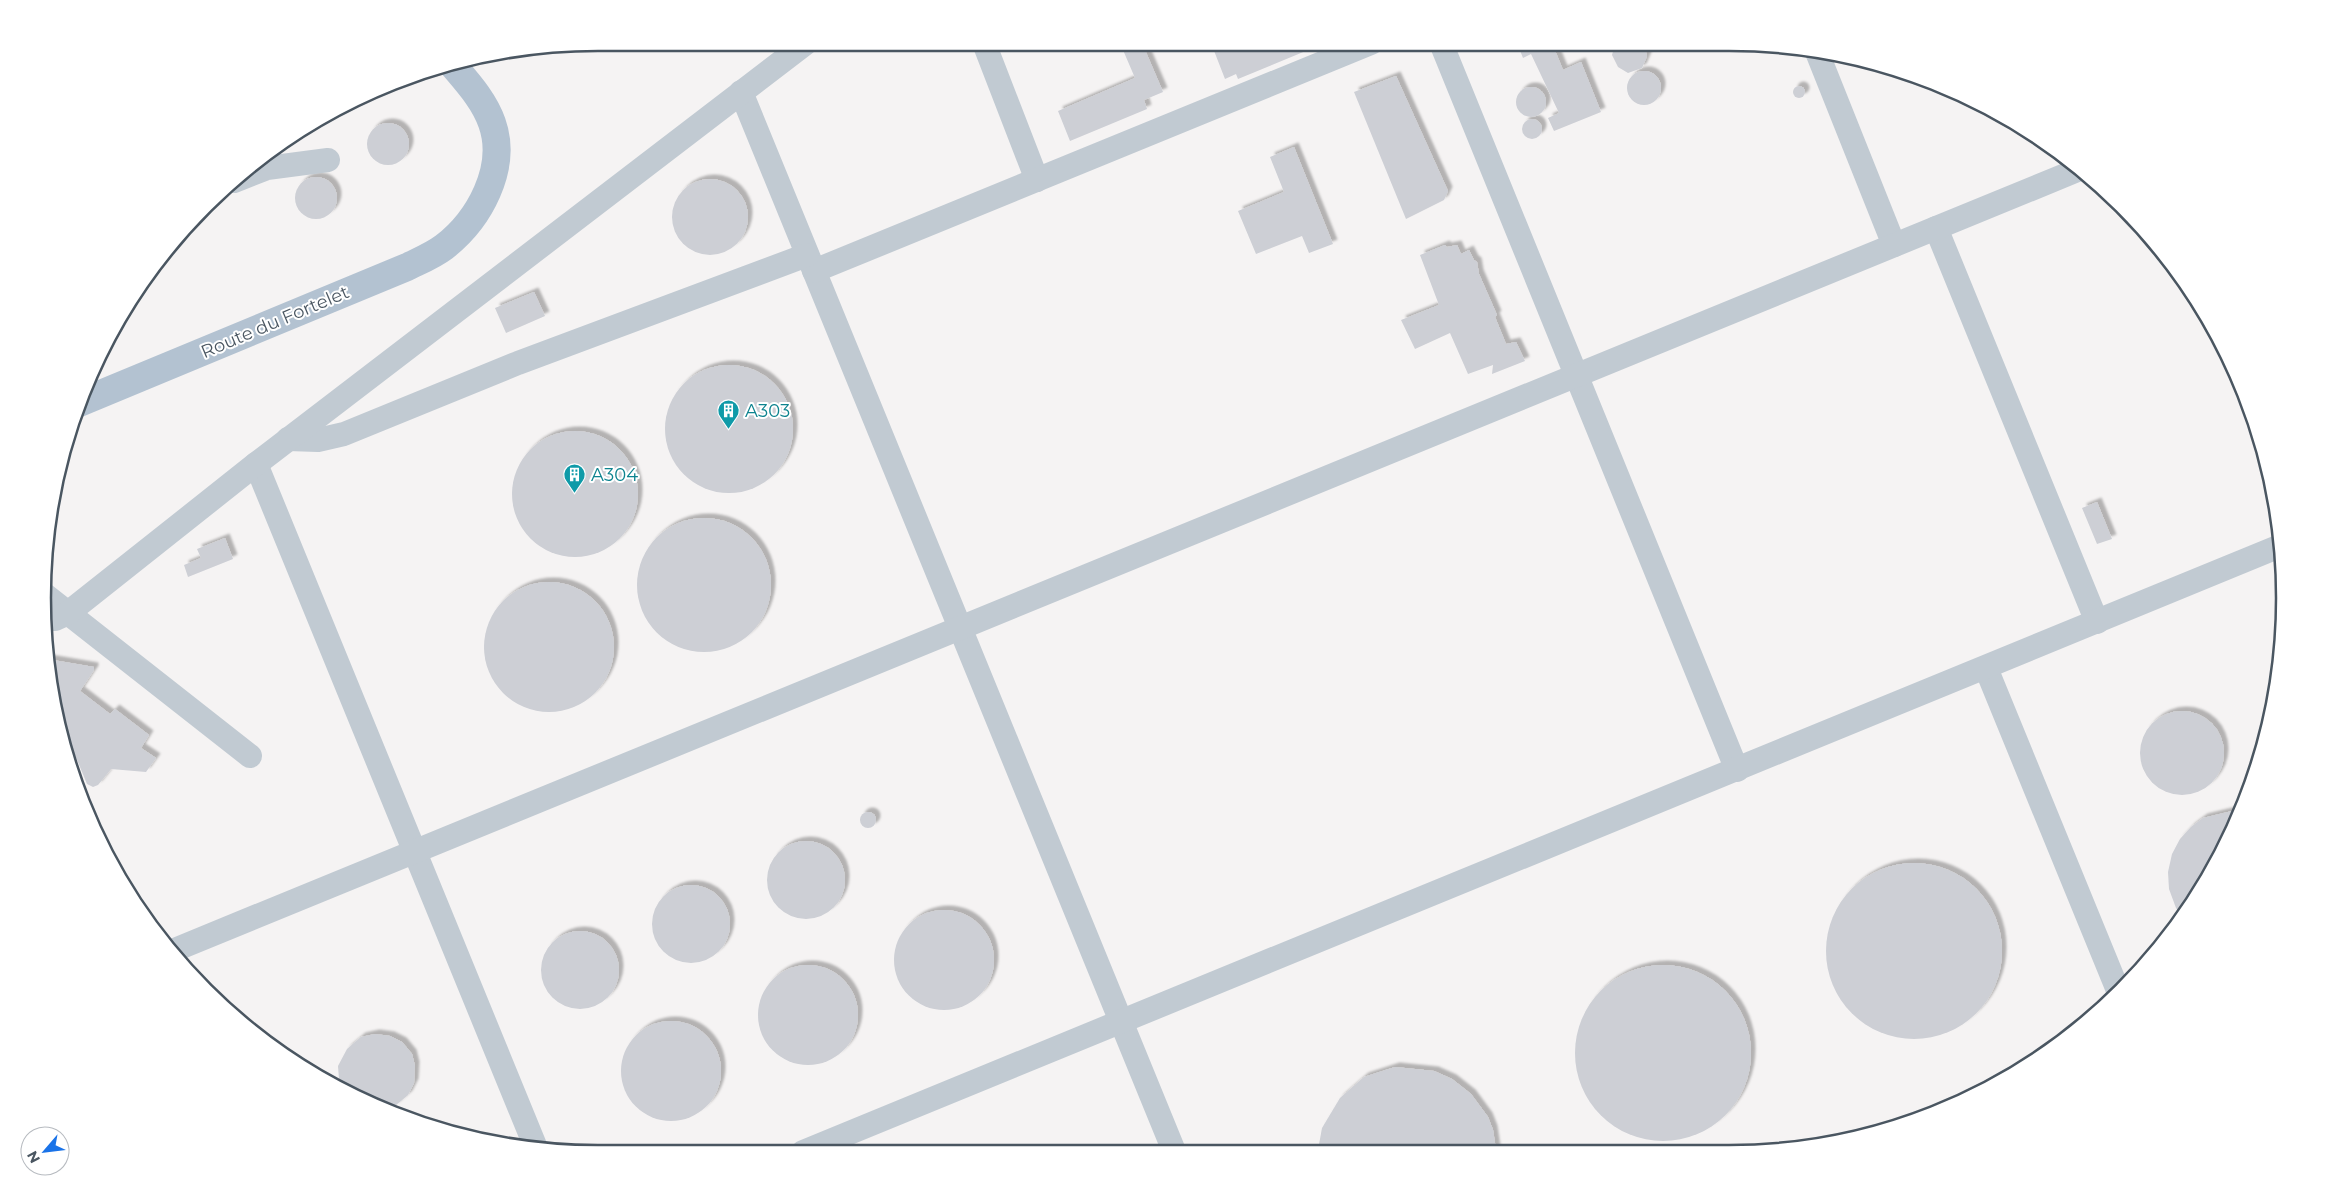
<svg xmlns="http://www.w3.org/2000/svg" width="2327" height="1196" font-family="Montserrat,sans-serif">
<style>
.building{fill:#cdcfd5;filter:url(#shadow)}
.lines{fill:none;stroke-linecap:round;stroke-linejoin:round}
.minor{stroke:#c1cad2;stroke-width:24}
.major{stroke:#b3c2d1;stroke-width:28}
.labels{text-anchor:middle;stroke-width:4;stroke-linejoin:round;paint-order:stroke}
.street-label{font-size:18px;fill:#4a5661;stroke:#fff}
.culture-label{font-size:18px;fill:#0d838f;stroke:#fff;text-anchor:start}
.rim{fill:none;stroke:#4a5661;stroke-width:2.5}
</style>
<defs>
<filter id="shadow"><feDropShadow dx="4.5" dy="-4.5" stdDeviation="1" flood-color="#0004"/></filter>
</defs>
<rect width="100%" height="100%" fill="#f5f3f3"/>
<g class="building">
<path d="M1120 43H1142L1163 92 1144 100 1147 109 1070 141 1058 111 1135 78Z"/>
<path d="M1211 43H1325L1238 79 1236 74 1225 79Z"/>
<path d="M1517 43H1552L1563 70 1581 62 1601 112 1554 131 1548 118 1559 113 1531 54 1523 58Z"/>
<path d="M1615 44H1644L1647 56 1642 68 1628 73 1618 67 1612 55Z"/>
<circle cx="1644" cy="88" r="17"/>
<path d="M1396 76 1448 191 1444 200 1406 219 1354 92Z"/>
<circle cx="1799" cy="92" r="6"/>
<circle cx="1531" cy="102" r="15"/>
<circle cx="1532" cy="129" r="10"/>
<circle cx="388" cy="144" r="21"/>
<path d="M1294 147 1333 244 1309 253 1302 236 1256 254 1238 211 1284 192 1270 157Z"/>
<circle cx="316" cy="198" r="21"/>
<circle cx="710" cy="217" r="38"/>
<path d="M1445 245 1447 247 1457 245 1461 254 1469 250 1474 260 1477 262 1479 274 1497 315 1495 317 1506 344 1516 342 1525 361 1492 374 1493 365 1468 374 1450 333 1415 349 1401 320 1439 305 1420 255Z"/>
<path d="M534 292 545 316 506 333 495 308Z"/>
<circle cx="729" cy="429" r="64"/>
<circle cx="575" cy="494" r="63"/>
<path d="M2097 502 2112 539 2097 544 2082 508Z"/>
<circle cx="704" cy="585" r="67"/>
<path d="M225 538 233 559 188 577 184 565 201 558 197 549Z"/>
<circle cx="549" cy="647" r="65"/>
<path d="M47 659 94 667V670L80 691 110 714 115 709 149 735 141 748 156 758 146 772 111 769 98 785 93 787 87 784 54 704Z"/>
<circle cx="2182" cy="753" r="42"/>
<path d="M2232 811 2239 812 2227 843 2182 916 2176 908 2169 889 2168 872 2172 854 2180 839 2191 827 2203 818Z"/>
<circle cx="868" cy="820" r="8"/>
<circle cx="806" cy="880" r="39"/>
<circle cx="1914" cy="951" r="88"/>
<circle cx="691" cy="924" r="39"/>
<circle cx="944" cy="960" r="50"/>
<circle cx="580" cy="970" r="39"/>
<circle cx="808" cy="1015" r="50"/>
<circle cx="1663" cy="1053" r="88"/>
<circle cx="671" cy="1071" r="50"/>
<path d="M375 1034 390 1036 402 1042 412 1054 415 1066 414 1083 408 1095 395 1106 386 1109 343 1091 339 1079 338 1066 347 1049 361 1037Z"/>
<path d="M1395 1067 1434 1071 1452 1079 1471 1094 1488 1117 1493 1130 1496 1150H1318L1322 1128 1340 1098 1364 1077Z"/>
</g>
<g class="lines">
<g class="minor">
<path d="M984 43 1037 180"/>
<path d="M1441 43 1737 770"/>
<path d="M1817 52 1894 245"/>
<path d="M741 92 1174 1151"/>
<path d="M234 181 267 168 328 160"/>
<path d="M1936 228 2097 622"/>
<path d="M814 271 1371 43"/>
<path d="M288 439 318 440 344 434 518 363 807 255"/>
<path d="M256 464 536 1148"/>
<path d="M45 595 250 756"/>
<path d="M46 619H55L68 613 256 464 806 43"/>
<path d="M1986 668 2117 988"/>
<path d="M172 951 2080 169"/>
<path d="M803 1152 2280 546"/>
</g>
<path class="major" d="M79 403 407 267C419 261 432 256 444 247 479 220 508 168 492 123 484 100 467 82 451 63"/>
</g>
<defs>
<symbol id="building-pin" viewBox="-11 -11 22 30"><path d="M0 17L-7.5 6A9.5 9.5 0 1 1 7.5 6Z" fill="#0f9aa8" stroke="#fff"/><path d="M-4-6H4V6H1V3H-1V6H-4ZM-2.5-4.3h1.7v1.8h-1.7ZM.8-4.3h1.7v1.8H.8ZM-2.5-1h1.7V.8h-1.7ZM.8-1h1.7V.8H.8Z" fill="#fff"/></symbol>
</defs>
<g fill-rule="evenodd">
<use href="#building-pin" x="716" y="398" width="25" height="34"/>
<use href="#building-pin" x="562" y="462" width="25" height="34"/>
</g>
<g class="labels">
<g class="street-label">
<text transform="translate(275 322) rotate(-23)" y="6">Route du Fortelet</text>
</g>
<g class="culture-label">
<text x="745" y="417">A303</text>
<text x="591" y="481">A304</text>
</g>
</g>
<path d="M0 0H2327V1196H0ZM598 51H1729A547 547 0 0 1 2276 598V598A547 547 0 0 1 1729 1145H598A547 547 0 0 1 51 598V598A547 547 0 0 1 598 51Z" fill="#fff" fill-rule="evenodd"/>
<path class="rim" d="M598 51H1729A547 547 0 0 1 2276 598V598A547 547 0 0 1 1729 1145H598A547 547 0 0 1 51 598V598A547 547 0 0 1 598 51Z"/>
<g transform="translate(45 1151) rotate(242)"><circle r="24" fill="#ffffff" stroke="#b7bbc0"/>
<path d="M0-4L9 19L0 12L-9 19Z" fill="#1a73e8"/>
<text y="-8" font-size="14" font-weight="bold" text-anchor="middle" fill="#4a5661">N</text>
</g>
</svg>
